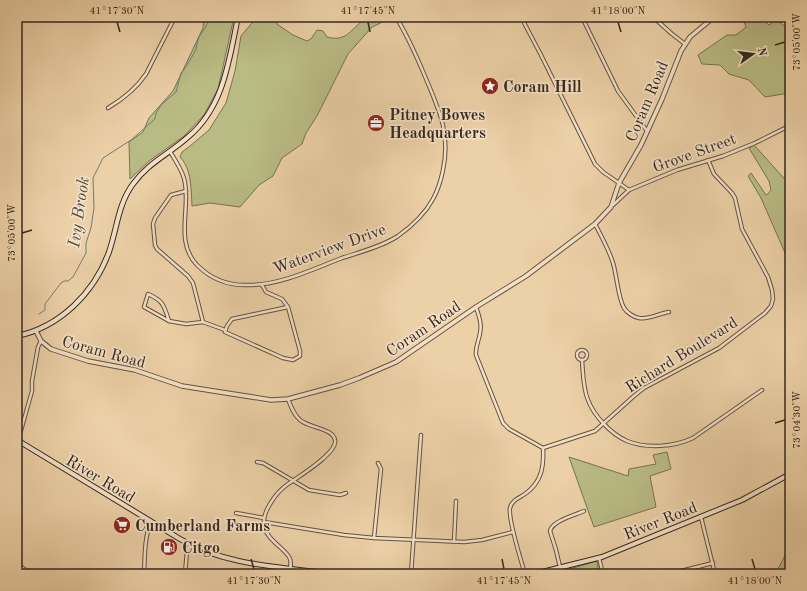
<svg xmlns="http://www.w3.org/2000/svg" width="807" height="591" font-family="'Old Standard TT',serif">
<style>
.green{fill:#b9bb85;stroke:#777251}
.lines{fill:none;stroke-linecap:round;stroke-linejoin:round}
.stream{stroke:#737c76;stroke-width:1}
.minor-casing{stroke:#635240;stroke-width:4.5}
.tertiary-casing{stroke:#635240;stroke-width:5.5}
.secondary-casing{stroke:#35281d;stroke-width:6}
.minor{stroke:#f3e0c6;stroke-width:2.5}
.tertiary{stroke:#f3e0c6;stroke-width:3.5}
.secondary{stroke:#f3e0c6;stroke-width:4}
.ticks{fill:none;stroke:#35281d;stroke-width:1.5}
.labels{text-anchor:middle;stroke-width:3.5;stroke-linejoin:round;paint-order:stroke}
.poi-label{font-size:16px;font-weight:bold;fill:#35281d;stroke:#f3e0c6;text-anchor:start}
.street-label{font-size:16px;fill:#35281d;stroke:#f3e0c6}
.water-label{font-size:17px;font-style:italic;fill:#4f4b42;stroke:#f3e0c6}
.neatline{fill:none;stroke:#35281d;stroke-width:1.5}
.ticks-label{font-size:10px;text-anchor:middle;fill:#35281d}
</style>
<rect width="100%" height="100%" fill="#ecd0a7"/>
<filter id="stains"><feTurbulence type="fractalNoise" baseFrequency=".005" numOctaves="4"/><feColorMatrix values="0 0 0 0 .2 0 0 0 0 .09 0 0 0 0 .02 0 0 0 .5 -.17"/></filter>
<radialGradient id="worn" r=".72"><stop offset=".6" stop-color="#630" stop-opacity="0"/><stop offset="1" stop-color="#630" stop-opacity=".3"/></radialGradient>
<g class="green">
<path d="M204 17H234L218 89 204 115 184 136 149 161 130 179 129 142 143 132 149 118 173 91 203 28Z"/>
<path d="M257 17H276L277 24 293 35 307 41 311 39 317 30 323 31 327 37C348 43 351 27 367 18 372 15 383 17 389 17V19L372 27 348 54 317 116 306 133 302 144 282 158 273 176 259 185 240 207 210 203 192 206C191 189 192 170 180 157L182 152 190 146 209 130 226 103 235 71 241 36Z"/>
<path d="M742 17H759L769 25 776 20 790 30V95L789 93 765 97 749 80 729 74 720 65 702 64 698 55 727 35H736L746 27Z"/>
<path d="M754 145 790 185V262L786 255 761 198 748 176 751 173 766 195 768 194 771 190 769 181 749 148Z"/>
<path d="M667 452 671 469 650 476 656 507 594 527 569 457 628 476 629 469 656 464 653 455Z"/>
<path d="M790 550V574H775L787 552Z"/>
<path d="M597 561 599 574H552Z"/>
</g>
<g class="lines">
<g class="stream">
<path d="M39 314 45 310V304L61 283 64 281H68L73 277 86 253V243L91 228 94 208 93 178 103 158 131 140 155 119 156 113 162 104 176 92 181 73C184 71 195 52 196 49 197 45 197 41 199 37 203 30 209 25 208 17"/>
<path d="M17 322 22 320"/>
</g>
<defs>
<g id="minor">
<path d="M521 17 541 55 595 164 603 172 629 190"/>
<path d="M582 17 618 91 647 131"/>
<path d="M653 17 672 34 685 44"/>
<path d="M108 108C123 99 136 89 146 74L175 17"/>
<path d="M170 151C175 161 184 172 185 183 190 211 175 242 197 265 211 279 229 286 249 285 281 285 313 269 342 258 360 252 381 247 398 236 412 226 425 214 433 199 438 190 441 180 443 170 451 132 438 108 424 74 416 55 407 35 396 17"/>
<path d="M186 191 171 195 155 218 153 224 155 245 157 249 188 276 193 283 203 322"/>
<path d="M613 205 629 190 677 170 723 156 755 143 785 128 790 127"/>
<path d="M595 224C602 237 609 250 613 263 617 276 618 298 624 308 627 313 634 317 639 318 649 320 660 313 669 312"/>
<path d="M262 285 266 292 282 299 288 307 300 351V356L293 360 283 358 225 332 227 326 232 319 288 307"/>
<path d="M148 294C164 301 164 306 169 321L144 307Z"/>
<path d="M476 307C479 316 482 324 480 333 479 341 475 347 476 355L503 423 509 429 543 448C544 466 542 482 525 494 519 498 512 500 510 508 508 520 521 560 525 574"/>
<path d="M169 321 186 324 203 322 225 330"/>
<circle cx="582" cy="355" r="5"/>
<path d="M582 360C583 373 583 388 588 400 594 416 611 434 627 441 647 449 674 447 693 438L762 390"/>
<path d="M790 419 789 424 790 435"/>
<path d="M18 441 32 391V381L38 347 41 341"/>
<path d="M543 448 595 431 634 396 644 388 719 348 765 313 771 306 773 299 772 290 768 277 742 229 735 198 732 193 714 174 708 160"/>
<path d="M257 462 263 463 309 490 340 495 346 493"/>
<path d="M236 513 264 518"/>
<path d="M701 517 715 574"/>
<path d="M264 522 344 535 374 538 464 542 482 540 513 532"/>
<path d="M374 538 381 469 378 463"/>
<path d="M454 542 456 501"/>
<path d="M599 558 603 574"/>
<path d="M17 564 32 574"/>
<path d="M560 567 556 550 550 531C552 521 575 515 584 511"/>
<path d="M144 574C145 557 144 538 151 522"/>
<path d="M185 574 187 551 190 545"/>
<path d="M288 574C290 569 292 565 290 559 289 555 284 551 281 548 264 534 258 524 270 504 274 497 281 489 288 484 298 477 338 453 335 440 333 428 309 428 300 420 294 415 291 407 288 399"/>
<path d="M411 574 421 435"/>
<path d="M669 574 713 563"/>
</g>
<path id="tertiary" d="M36 331 41 341 51 349 88 361 135 370 182 386 271 400 288 399 340 385 359 378 396 362 476 307 526 276 595 224 611 207 619 183 641 145 662 99 681 51 690 37 714 17"/>
<g id="secondary">
<path d="M17 336C60 327 94 293 109 252 117 229 118 204 133 184 148 163 169 154 188 137 224 107 229 60 238 17"/>
<path d="M17 440 180 539C226 566 282 567 334 574"/>
<path d="M534 574 602 557 742 500 790 474"/>
</g>
</defs>
<use href="#minor" class="minor-casing"/>
<use href="#tertiary" class="tertiary-casing"/>
<use href="#secondary" class="secondary-casing"/>
<use href="#minor" class="minor"/>
<use href="#tertiary" class="tertiary"/>
<use href="#secondary" class="secondary"/>
</g>
<path class="ticks" d="M117 22 120 32M368 22 370 32M618 22 621 32M775 45 785 42M22 233 32 230M775 423 785 420M251 559 254 569M502 559 504 569M752 559 755 569"/>
<defs>
<symbol id="sight-disc" viewBox="-11 -11 22 22"><circle r="9.5" fill="#8f2418" stroke="#f3e0c6"/><path d="M0-6L1.8-2.2L6-1.7L2.9 1.2L3.7 5.4L0 3.3L-3.7 5.4L-2.9 1.2L-6-1.7L-1.8-2.2Z" fill="#fff"/></symbol>
<symbol id="office-disc" viewBox="-11 -11 22 22"><circle r="9.5" fill="#8f2418" stroke="#f3e0c6"/><path d="M-6-3h4V-5.5h4V-3h4V5H-6ZM-1-4.5V-3h2v-1.5ZM-6 0V1H6V0Z" fill="#fff"/></symbol>
<symbol id="supermarket-disc" viewBox="-11 -11 22 22"><circle r="9.5" fill="#8f2418" stroke="#f3e0c6"/><path d="M-6-5.5h2.5l.6 2H6L4.5 2H-2.5L-4.4-4H-6ZM-1.5 3.2a1.3 1.3 0 1 0 .1 0ZM3 3.2a1.3 1.3 0 1 0 .1 0Z" fill="#fff"/></symbol>
<symbol id="fuel-disc" viewBox="-11 -11 22 22"><circle r="9.5" fill="#8f2418" stroke="#f3e0c6"/><path d="M-5.5-6h7V0h2V4h1.3V-2.5L3-4.5l.8-.8L6-3V5H2.5V1h-1V6h-7ZM-4.2-4.7v3.2H.2V-4.7Z" fill="#fff"/></symbol>
</defs>
<g fill-rule="evenodd">
<use href="#sight-disc" x="480" y="76" width="20" height="20"/>
<use href="#office-disc" x="366" y="113" width="20" height="20"/>
<use href="#supermarket-disc" x="112" y="515" width="20" height="20"/>
<use href="#fuel-disc" x="159" y="537" width="20" height="20"/>
</g>
<g class="labels">
<g class="poi-label">
<text x="503" y="92">Coram Hill</text>
<text x="389" y="120">Pitney Bowes<tspan x="389" dy="18">Headquarters</tspan></text>
<text x="135" y="531">Cumberland Farms</text>
<text x="182" y="553">Citgo</text>
</g>
<g class="street-label">
<text transform="translate(646 101) rotate(-67)" y="6">Coram Road</text>
<text transform="translate(694 152) rotate(-20)" y="6">Grove Street</text>
<text transform="translate(329 248) rotate(-20)" y="6">Waterview Drive</text>
<text transform="translate(423 328) rotate(-34)" y="6">Coram Road</text>
<text transform="translate(104 351) rotate(15)" y="6">Coram Road</text>
<text transform="translate(681 354) rotate(-32)" y="6">Richard Boulevard</text>
<text transform="translate(101 478) rotate(31)" y="6">River Road</text>
<text transform="translate(660 520) rotate(-22)" y="6">River Road</text>
</g>
<g class="water-label">
<text transform="translate(78 212) rotate(-82)" y="6">Ivy Brook</text>
</g>
</g>
<rect width="807" height="591" fill="none" stroke="#ecd0a7" stroke-width="44"/>
<g transform="translate(753 54) rotate(76)" stroke="#f3e0c6" stroke-width="3" paint-order="stroke">
<path d="M0-3L7 15L0 10L-7 15Z" fill="#35281d"/>
<text y="-6" font-size="11" font-weight="bold" text-anchor="middle" fill="#35281d">N</text>
</g>
<rect x="22" y="22" width="763" height="547" class="neatline"/>
<g class="ticks-label">
<text x="117" y="14">41°17'30"N</text>
<text x="368" y="14">41°17'45"N</text>
<text x="618" y="14">41°18'00"N</text>
<text transform="translate(796 42) rotate(-90)" y="4">73°05'00"W</text>
<text transform="translate(11 233) rotate(-90)" y="4">73°05'00"W</text>
<text transform="translate(796 420) rotate(-90)" y="4">73°04'30"W</text>
<text x="254" y="584">41°17'30"N</text>
<text x="504" y="584">41°17'45"N</text>
<text x="755" y="584">41°18'00"N</text>
</g>
<rect width="100%" height="100%" filter="url(#stains)"/>
<rect width="100%" height="100%" fill="url(#worn)"/>
</svg>
